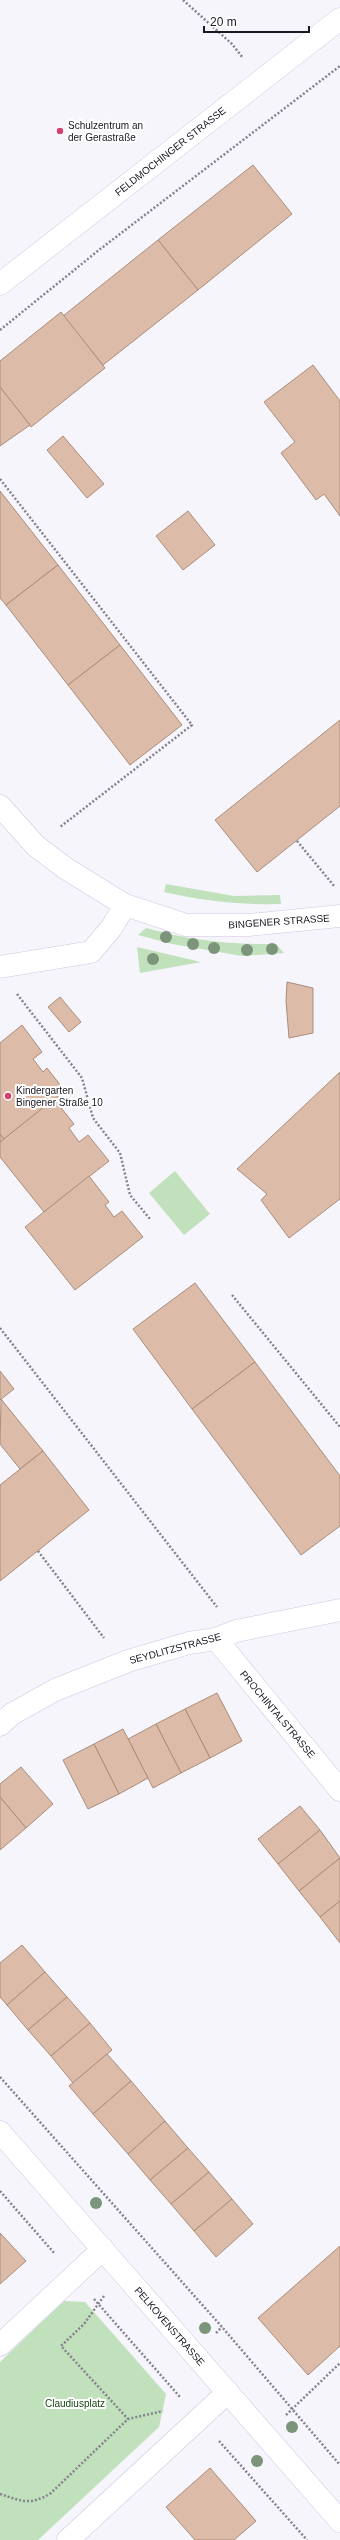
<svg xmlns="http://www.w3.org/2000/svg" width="340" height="2540" font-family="Helvetica,sans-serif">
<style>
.green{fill:#c1e0bc}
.building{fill:#dcbca8;stroke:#aa8c79}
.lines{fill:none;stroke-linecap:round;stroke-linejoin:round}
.minor-casing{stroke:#cec5e6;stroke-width:23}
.tertiary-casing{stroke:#cec5e6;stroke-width:23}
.path{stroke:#85828c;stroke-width:2.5;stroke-dasharray:2 2;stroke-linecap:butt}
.minor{stroke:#fff;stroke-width:22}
.tertiary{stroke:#fff;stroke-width:22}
.tree{fill:#7c947a}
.poi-dot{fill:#d1436e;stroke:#fff;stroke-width:1.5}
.labels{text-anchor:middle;stroke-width:4;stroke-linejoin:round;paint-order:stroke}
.poi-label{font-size:10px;fill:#1a1622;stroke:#fff;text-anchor:start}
.street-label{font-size:10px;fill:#1a1622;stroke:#fff}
.park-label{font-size:10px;fill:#174510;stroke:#fff}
</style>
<rect width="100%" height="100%" fill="#f7f5fc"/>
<g class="green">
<path d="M166 884 234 896 280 895 281 904C240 905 203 901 164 892Z"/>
<path d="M146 928C189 940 231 945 276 944L284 953 242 956 172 944 138 935Z"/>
<path d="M137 947 201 962 140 973Z"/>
<path d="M175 1171 210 1214 184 1235 149 1193Z"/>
<path d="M64 2301 85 2302 166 2394 159 2427 38 2540H0V2362Z"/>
</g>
<g class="building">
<path d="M253 165 292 214 198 290 158 240Z"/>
<path d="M158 240 198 290 103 365 63 316Z"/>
<path d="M61 312 105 368 31 427 0 387V361Z"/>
<path d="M313 365 340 401V516L324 494 316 500 281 453 295 442 264 402Z"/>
<path d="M0 387 30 425 0 446Z"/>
<path d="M63 436 104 484 87 498 47 450Z"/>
<path d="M0 491 58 565 6 605 0 598Z"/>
<path d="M188 511 215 545 183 570 156 536Z"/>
<path d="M58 565 120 645 68 685 6 605Z"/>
<path d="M120 645 182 725 130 765 68 685Z"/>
<path d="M340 720V806L257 872 215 820Z"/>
<path d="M287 982 313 988V1033L289 1038 286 1001Z"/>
<path d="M60 997 81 1022 69 1032 48 1007Z"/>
<path d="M22 1025 42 1052 33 1059 43 1072 47 1068 65 1091 4 1139 0 1134V1043Z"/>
<path d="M340 1072V1199L289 1238 261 1200 267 1194 237 1169Z"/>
<path d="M54 1099 74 1124 69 1128 79 1142 88 1135 109 1161 44 1212 0 1157V1142Z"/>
<path d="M0 1134 4 1139 0 1142Z"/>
<path d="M89 1176 109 1202 105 1205 114 1217 122 1211 143 1237 75 1290 25 1227Z"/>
<path d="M195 1283 255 1362 192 1409 133 1329Z"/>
<path d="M255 1362 340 1476V1526L301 1555 192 1409Z"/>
<path d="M0 1371 14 1389 0 1400Z"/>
<path d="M1 1399 43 1451 20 1469 0 1444Z"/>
<path d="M43 1451 89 1510 0 1581V1485Z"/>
<path d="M217 1693 242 1741 210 1758 185 1709Z"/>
<path d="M185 1709 210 1758 181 1773 156 1724Z"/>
<path d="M156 1724 181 1773 153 1788 128 1739Z"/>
<path d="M123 1729 148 1778 119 1794 94 1744Z"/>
<path d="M94 1744 119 1794 88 1809 63 1760Z"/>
<path d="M21 1767 53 1804 26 1828 0 1797V1784Z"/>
<path d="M0 1797 26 1828 0 1850Z"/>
<path d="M300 1806 320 1830 278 1864 258 1839Z"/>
<path d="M320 1830 340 1858 299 1891 278 1864Z"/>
<path d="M340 1858V1901L320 1917 299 1891Z"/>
<path d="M340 1901V1943L320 1917Z"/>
<path d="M22 1945 45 1972 7 2005 0 1997V1963Z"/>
<path d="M45 1972 67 1997 28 2030 7 2005Z"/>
<path d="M67 1997 90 2023 51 2056 28 2030Z"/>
<path d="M90 2023 112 2050 73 2083 51 2056Z"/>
<path d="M107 2054 131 2081 93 2114 69 2086Z"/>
<path d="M131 2081 165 2121 128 2154 93 2114Z"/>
<path d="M165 2121 188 2148 150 2180 128 2154Z"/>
<path d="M188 2148 209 2172 171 2204 150 2180Z"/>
<path d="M209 2172 232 2199 194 2231 171 2204Z"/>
<path d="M232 2199 253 2224 216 2257 194 2231Z"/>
<path d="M0 2233 26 2261 0 2284Z"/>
<path d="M340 2246V2346L308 2375 258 2318Z"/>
<path d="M210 2468 256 2521 234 2540H195L166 2507Z"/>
</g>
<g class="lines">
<defs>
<g id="minor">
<path d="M0 806 36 846 65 868 125 905 186 925H249L340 916"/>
<path d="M0 967 91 952 112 927 125 905"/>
<path d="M216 1639 340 1790"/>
<path d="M0 1725 12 1714 55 1690 128 1661 189 1643 216 1639 236 1631 340 1610"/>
<path d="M0 2345 103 2249"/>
<path d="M68 2540 228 2392"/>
</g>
<g id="tertiary">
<path d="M0 284 340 19"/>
<path d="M0 2132 340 2521"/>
</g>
</defs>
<use href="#minor" class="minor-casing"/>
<use href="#tertiary" class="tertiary-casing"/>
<g class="path">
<path d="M183 0 232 44 243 58"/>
<path d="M0 330 99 250 340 66"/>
<path d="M0 479 192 725 60 827"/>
<path d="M297 841 335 887"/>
<path d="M17 994 82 1078 93 1118 120 1153 130 1195 150 1219"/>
<path d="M232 1295 340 1427"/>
<path d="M0 1328 217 1607"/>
<path d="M38 1551 104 1638"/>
<path d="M0 2077 222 2327 340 2465"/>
<path d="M0 2191 55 2254"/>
<path d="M104 2296 84 2324 61 2346 128 2419"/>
<path d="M94 2299 180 2397"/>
<path d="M216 2333 222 2327"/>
<path d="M286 2415 340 2363"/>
<path d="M219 2441 307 2540"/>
<path d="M0 2494C22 2501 30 2506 51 2493L128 2419 163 2411"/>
</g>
<use href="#minor" class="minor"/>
<use href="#tertiary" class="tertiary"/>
</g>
<g class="tree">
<circle cx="166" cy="937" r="6"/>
<circle cx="193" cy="944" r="6"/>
<circle cx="214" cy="948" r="6"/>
<circle cx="272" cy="949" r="6"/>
<circle cx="247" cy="950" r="6"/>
<circle cx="153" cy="959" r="6"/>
<circle cx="96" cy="2203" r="6"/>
<circle cx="205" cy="2328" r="6"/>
<circle cx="292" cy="2427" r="6"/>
<circle cx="257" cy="2461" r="6"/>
</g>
<g class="poi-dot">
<circle cx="60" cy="131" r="4"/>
<circle cx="8" cy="1096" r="4"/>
</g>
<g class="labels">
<g class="poi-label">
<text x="68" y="129">Schulzentrum an<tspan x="68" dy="12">der Gerastraße</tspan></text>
<text x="16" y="1094">Kindergarten<tspan x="16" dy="12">Bingener Straße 10</tspan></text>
</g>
<g class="street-label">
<text transform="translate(170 151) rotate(-38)" y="4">FELDMOCHINGER STRASSE</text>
<text transform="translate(279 921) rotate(-4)" y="4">BINGENER STRASSE</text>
<text transform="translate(175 1648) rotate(-15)" y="4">SEYDLITZSTRASSE</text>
<text transform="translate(278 1714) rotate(50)" y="4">PROCHINTALSTRASSE</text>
<text transform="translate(170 2326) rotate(49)" y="4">PELKOVENSTRASSE</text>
</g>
<g class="park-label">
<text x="75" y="2407">Claudiusplatz</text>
</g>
</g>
<path d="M204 26v6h105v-6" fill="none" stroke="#1a1622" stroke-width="2"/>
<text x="210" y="26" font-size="12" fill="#1a1622" stroke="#ffffff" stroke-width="3" paint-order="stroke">20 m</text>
</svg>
